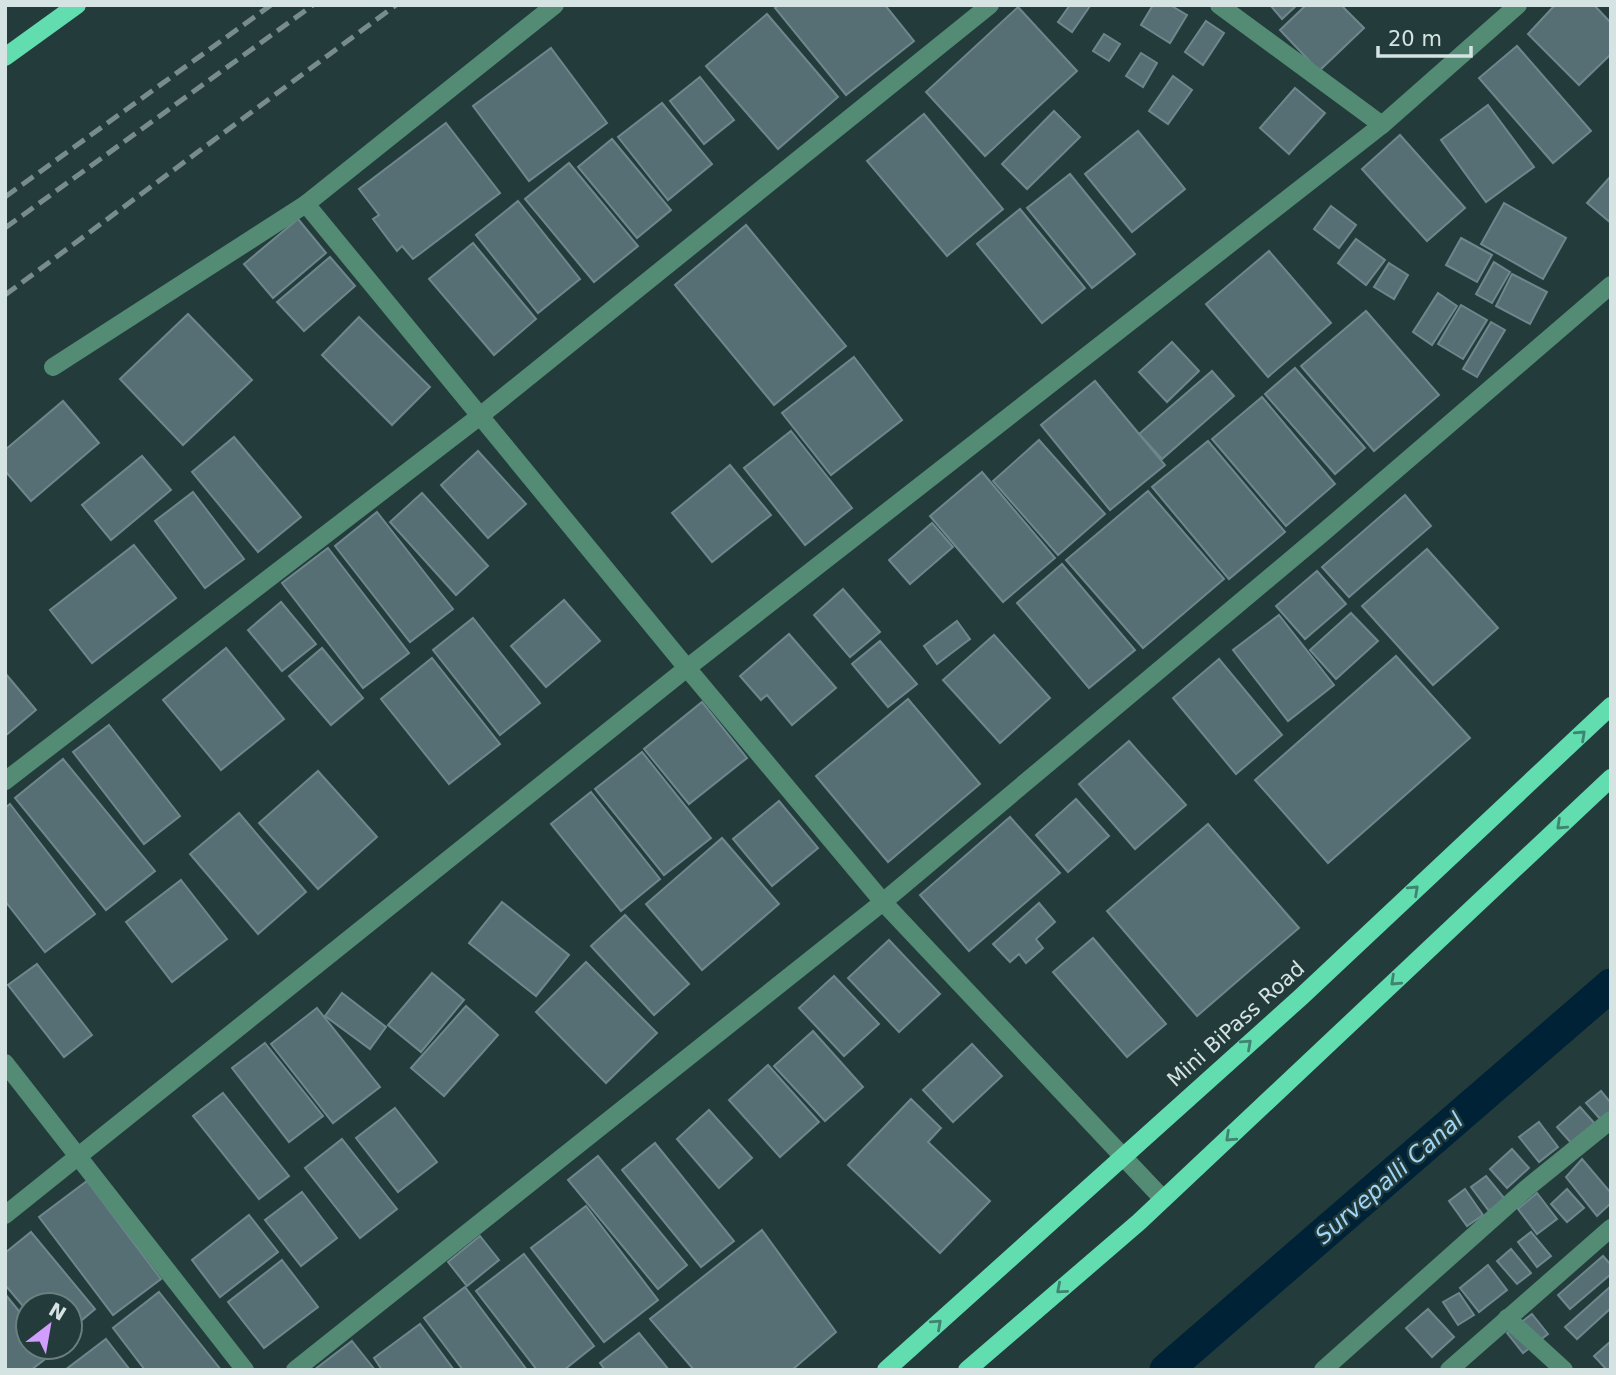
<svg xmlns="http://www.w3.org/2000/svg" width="1616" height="1375" font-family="'DejaVu Sans',sans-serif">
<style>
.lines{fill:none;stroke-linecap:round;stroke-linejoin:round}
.canal{stroke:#002236;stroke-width:33}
.building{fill:#566f75;stroke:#6d878d;stroke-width:2}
.minor{stroke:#538b74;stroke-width:18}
.major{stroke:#61ddb0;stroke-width:18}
.rail{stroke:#788c8b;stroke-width:5;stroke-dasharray:14 7;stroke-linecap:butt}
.oneway{stroke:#3f8470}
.labels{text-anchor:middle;stroke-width:5;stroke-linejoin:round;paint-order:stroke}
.street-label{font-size:21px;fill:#d5e4e3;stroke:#233c3b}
.water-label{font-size:23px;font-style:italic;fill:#9fd5f7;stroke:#233c3b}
</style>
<rect width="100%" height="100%" fill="#233c3b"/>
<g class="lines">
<path class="canal" d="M1166 1370 1611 985"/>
</g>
<g class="building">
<path d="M779 5H885L914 41 846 95 775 8Z"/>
<path d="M1070 5 1090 6 1072 32 1058 22Z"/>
<path d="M1153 5H1170L1187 15 1170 43 1141 25Z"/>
<path d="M1270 5H1297L1282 19Z"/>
<path d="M1306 5H1341L1364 28 1319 71 1280 30Z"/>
<path d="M1555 5H1594L1611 23V54L1579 85 1528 34Z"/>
<path d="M1018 7 1077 71 985 156 926 92Z"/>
<path d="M767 14 838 97 778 149 706 66Z"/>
<path d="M1206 21 1224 33 1203 65 1185 52Z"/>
<path d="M1104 34 1120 44 1109 61 1093 51Z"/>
<path d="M1517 46 1591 131 1553 163 1479 78Z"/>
<path d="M551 48 607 123 529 181 473 106Z"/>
<path d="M1141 53 1157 63 1143 87 1126 76Z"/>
<path d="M1173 76 1192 90 1168 124 1149 111Z"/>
<path d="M700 77 734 120 704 144 670 101Z"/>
<path d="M1295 88 1325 113 1289 154 1260 128Z"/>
<path d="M662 103 712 164 668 200 618 137Z"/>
<path d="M1488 105 1534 167 1486 202 1441 140Z"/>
<path d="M1054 111 1080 137 1027 189 1002 164Z"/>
<path d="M924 114 1003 209 947 256 867 161Z"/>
<path d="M446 123 500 193 413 259 402 246 397 251 373 219 379 215 359 189Z"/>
<path d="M1138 131 1185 189 1132 232 1085 174Z"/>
<path d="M1400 135 1465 208 1427 241 1362 169Z"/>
<path d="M612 139 671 210 637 238 578 167Z"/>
<path d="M569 163 638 246 594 282 525 199Z"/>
<path d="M1070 174 1135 254 1092 288 1027 208Z"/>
<path d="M1610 177 1611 178V223L1587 203Z"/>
<path d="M518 201 580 279 538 313 476 235Z"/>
<path d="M1504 203 1566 238 1543 279 1481 244Z"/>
<path d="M1331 206 1356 225 1339 248 1314 229Z"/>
<path d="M1020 209 1085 288 1042 323 977 244Z"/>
<path d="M298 219 326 253 273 298 244 264Z"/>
<path d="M746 225 846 346 774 405 675 285Z"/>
<path d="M1461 238 1492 255 1477 282 1446 265Z"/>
<path d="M1356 239 1385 260 1366 285 1338 263Z"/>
<path d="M473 243 536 319 494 355 429 279Z"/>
<path d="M1269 251 1331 323 1268 377 1206 304Z"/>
<path d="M330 257 355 286 304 331 277 302Z"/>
<path d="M1494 262 1510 272 1492 303 1476 294Z"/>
<path d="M1389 263 1408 275 1394 299 1374 287Z"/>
<path d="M1512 274 1547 292 1530 324 1496 306Z"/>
<path d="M1438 293 1457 306 1432 345 1413 332Z"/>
<path d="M1461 305 1487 320 1463 359 1438 344Z"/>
<path d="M1366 311 1439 395 1374 451 1301 366Z"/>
<path d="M188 314 252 380 183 445 120 379Z"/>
<path d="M359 317 430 387 392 425 322 355Z"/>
<path d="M1491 322 1505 330 1477 377 1463 369Z"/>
<path d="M1172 342 1199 371 1167 402 1139 372Z"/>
<path d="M854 357 902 420 831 475 782 413Z"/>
<path d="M1295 368 1365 448 1335 474 1265 394Z"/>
<path d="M1212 371 1234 396 1162 459 1139 434Z"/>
<path d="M1095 381 1165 465 1110 510 1041 425Z"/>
<path d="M1262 397 1335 484 1286 526 1212 439Z"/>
<path d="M63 401 99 443 31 501 5 471V450Z"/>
<path d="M791 431 852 508 805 545 744 468Z"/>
<path d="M234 437 301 517 258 552 192 472Z"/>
<path d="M1039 440 1105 514 1058 555 993 481Z"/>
<path d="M1208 441 1285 532 1229 579 1152 487Z"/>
<path d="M478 451 526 504 488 538 441 485Z"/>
<path d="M142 456 171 490 111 540 82 505Z"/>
<path d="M730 465 771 515 712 562 672 513Z"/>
<path d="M982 472 1055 558 1003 602 930 516Z"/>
<path d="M1148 491 1224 579 1143 648 1066 560Z"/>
<path d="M193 492 244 559 205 588 155 521Z"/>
<path d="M422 493 488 566 456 595 390 522Z"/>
<path d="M1405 495 1431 526 1349 597 1322 567Z"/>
<path d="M377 512 453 609 410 642 335 546Z"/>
<path d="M932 523 953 547 910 584 889 560Z"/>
<path d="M134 545 176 598 92 663 50 610Z"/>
<path d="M328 548 409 653 363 688 282 583Z"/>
<path d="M1427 549 1498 628 1433 685 1362 606Z"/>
<path d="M1062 564 1135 650 1089 688 1017 603Z"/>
<path d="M1317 571 1346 604 1305 639 1276 606Z"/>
<path d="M843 589 880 632 850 657 814 615Z"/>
<path d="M564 600 600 641 546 687 511 646Z"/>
<path d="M281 602 316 644 282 671 248 630Z"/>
<path d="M1351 613 1378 641 1336 679 1310 650Z"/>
<path d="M1279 615 1334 685 1288 721 1233 650Z"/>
<path d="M473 618 540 703 500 735 433 650Z"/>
<path d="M957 621 970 639 937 664 924 646Z"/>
<path d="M789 634 836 688 792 725 767 695 761 700 740 676Z"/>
<path d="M994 635 1050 698 1000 743 943 680Z"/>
<path d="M880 641 917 684 888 707 852 664Z"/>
<path d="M226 648 284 719 221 770 163 700Z"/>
<path d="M322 648 363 698 331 725 289 676Z"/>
<path d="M1396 656 1470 738 1328 863 1255 780Z"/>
<path d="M432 658 500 744 449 784 381 699Z"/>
<path d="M1219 659 1282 735 1236 774 1173 698Z"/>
<path d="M5 673 36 710 5 736Z"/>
<path d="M908 699 980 784 888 862 816 776Z"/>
<path d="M702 702 747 758 689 804 644 749Z"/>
<path d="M109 725 180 816 144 844 73 752Z"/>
<path d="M1129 741 1186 805 1135 849 1079 784Z"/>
<path d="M642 752 711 838 664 875 595 789Z"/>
<path d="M63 759 155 871 106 910 15 798Z"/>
<path d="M318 771 377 837 318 889 259 823Z"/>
<path d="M591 792 660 879 621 911 551 824Z"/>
<path d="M1076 799 1109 836 1068 872 1036 835Z"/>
<path d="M779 801 818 848 772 886 733 839Z"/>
<path d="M10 804 95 914 45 952 5 901V808Z"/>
<path d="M239 813 306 892 258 934 190 854Z"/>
<path d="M1010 817 1060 873 969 951 920 895Z"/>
<path d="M1208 824 1299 928 1197 1016 1107 911Z"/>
<path d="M722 838 779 904 702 970 646 904Z"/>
<path d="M181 880 227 939 172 982 126 922Z"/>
<path d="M502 902 569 955 536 996 469 943Z"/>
<path d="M1039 903 1055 922 1036 939 1043 948 1026 963 1019 954 1010 962 993 944Z"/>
<path d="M625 915 689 984 654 1015 591 946Z"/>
<path d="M1093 938 1166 1024 1127 1057 1053 972Z"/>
<path d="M889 940 940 994 899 1032 848 978Z"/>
<path d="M586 962 657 1033 606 1083 536 1012Z"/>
<path d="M37 964 92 1035 64 1057 8 985Z"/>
<path d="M432 973 464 1000 421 1052 388 1025Z"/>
<path d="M834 976 879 1024 844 1056 799 1008Z"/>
<path d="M342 993 386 1027 370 1049 325 1016Z"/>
<path d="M466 1006 498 1035 444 1096 411 1068Z"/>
<path d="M317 1008 380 1087 333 1123 271 1044Z"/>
<path d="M813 1031 863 1087 825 1121 774 1066Z"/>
<path d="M265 1043 323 1116 289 1142 232 1068Z"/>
<path d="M972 1044 1002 1076 953 1122 923 1090Z"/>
<path d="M768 1065 819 1122 780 1157 729 1100Z"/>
<path d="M1601 1091 1611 1103V1112L1601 1120 1586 1103Z"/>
<path d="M223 1093 289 1176 259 1199 193 1116Z"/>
<path d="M911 1099 941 1128 928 1142 990 1201 940 1253 848 1165Z"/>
<path d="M1580 1107 1596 1125 1573 1145 1557 1127Z"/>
<path d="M395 1108 437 1162 398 1192 356 1138Z"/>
<path d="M709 1110 752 1158 719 1188 677 1139Z"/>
<path d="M1539 1122 1558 1147 1539 1162 1519 1137Z"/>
<path d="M342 1139 397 1209 360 1238 305 1168Z"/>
<path d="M655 1143 734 1241 701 1267 622 1170Z"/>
<path d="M1512 1149 1529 1168 1507 1188 1490 1169Z"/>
<path d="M598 1156 687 1265 658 1289 568 1180Z"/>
<path d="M1582 1159 1611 1193V1203L1597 1216 1566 1177Z"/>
<path d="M1486 1176 1505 1199 1489 1211 1471 1187Z"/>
<path d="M87 1181 161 1279 113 1315 39 1217Z"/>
<path d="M1465 1189 1483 1215 1467 1226 1449 1201Z"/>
<path d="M1567 1189 1584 1208 1567 1222 1551 1204Z"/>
<path d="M302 1192 337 1238 301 1266 265 1220Z"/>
<path d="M1537 1193 1557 1219 1537 1234 1518 1209Z"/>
<path d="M586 1206 658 1300 604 1342 531 1248Z"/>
<path d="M249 1215 278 1252 220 1297 192 1260Z"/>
<path d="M762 1230 836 1332 792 1370H694L650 1319Z"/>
<path d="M31 1232 95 1309 70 1330V1305H28V1312L5 1285V1253Z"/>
<path d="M1531 1232 1551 1256 1537 1267 1518 1242Z"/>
<path d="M480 1236 499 1260 467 1286 448 1262Z"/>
<path d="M1511 1249 1531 1273 1517 1284 1497 1261Z"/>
<path d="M524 1254 594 1346 564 1370H537L476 1291Z"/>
<path d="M1603 1256 1611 1265V1274L1570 1309 1558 1295Z"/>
<path d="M282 1260 318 1307 264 1348 228 1302Z"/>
<path d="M1488 1265 1507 1290 1479 1312 1460 1288Z"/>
<path d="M465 1287 527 1370H463L424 1318Z"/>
<path d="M1610 1287 1611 1308 1577 1339 1565 1327Z"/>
<path d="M159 1292 221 1370H145L113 1328Z"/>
<path d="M1459 1293 1474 1315 1458 1325 1443 1302Z"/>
<path d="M5 1294 28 1322V1347H48L53 1353 31 1370H5Z"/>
<path d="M1428 1309 1454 1337 1432 1357 1406 1328Z"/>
<path d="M1532 1314 1548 1334 1523 1353 1507 1333Z"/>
<path d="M420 1324 454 1370H382L374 1358Z"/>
<path d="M639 1333 669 1370H605L600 1363Z"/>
<path d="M106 1339 130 1370H65Z"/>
<path d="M352 1341 375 1370H314Z"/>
<path d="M1611 1341V1370H1607L1594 1356Z"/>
</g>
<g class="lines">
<g class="minor">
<path d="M1219 5 1382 125"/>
<path d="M306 204 687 668 883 902 1163 1199"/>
<path d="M53 367 306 204 555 5"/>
<path d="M5 781 480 416 990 5"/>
<path d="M5 1063 245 1370"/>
<path d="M5 1215 687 668 1382 125 1518 5"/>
<path d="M1507 1318 1564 1370"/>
<path d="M295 1370 883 902 1325 531 1611 285"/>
<path d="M1323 1370 1527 1188 1611 1120"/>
<path d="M1449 1370 1611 1228"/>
</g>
<g class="major">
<path d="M5 57 77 5"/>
<path d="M886 1370 1301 997 1611 706"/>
<path d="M967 1370 1139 1222 1611 778"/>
</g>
<g class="rail">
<path d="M5 197 271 5"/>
<path d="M5 228 313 5"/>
<path d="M5 295 396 5"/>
</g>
</g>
<defs><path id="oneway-chevron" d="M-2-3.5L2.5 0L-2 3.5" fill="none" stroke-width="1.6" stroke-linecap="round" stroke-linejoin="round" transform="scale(1.75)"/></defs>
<g class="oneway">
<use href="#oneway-chevron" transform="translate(1581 735) rotate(-43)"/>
<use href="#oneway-chevron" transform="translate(1561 825) rotate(137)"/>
<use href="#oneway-chevron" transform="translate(1414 890) rotate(-43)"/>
<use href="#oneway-chevron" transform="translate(1395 981) rotate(137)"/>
<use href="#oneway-chevron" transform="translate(1247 1044) rotate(-42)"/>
<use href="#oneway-chevron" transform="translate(1230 1137) rotate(137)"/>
<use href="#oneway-chevron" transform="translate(1061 1289) rotate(139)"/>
<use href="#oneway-chevron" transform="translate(937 1324) rotate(-42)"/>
</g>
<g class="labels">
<g class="street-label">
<text transform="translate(1236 1024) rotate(-42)" y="7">Mini BiPass Road</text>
</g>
<g class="water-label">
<text transform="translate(1389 1178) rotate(-41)" y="8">Survepalli Canal</text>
</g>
</g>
<rect width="1616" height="1375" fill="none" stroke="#d5e4e3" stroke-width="14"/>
<g transform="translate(49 1326) rotate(31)"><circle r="33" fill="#233c3b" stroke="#6a7f7e" stroke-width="2"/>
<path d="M0-5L12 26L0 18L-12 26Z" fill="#d19dfe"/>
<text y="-10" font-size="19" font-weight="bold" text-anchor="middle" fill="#d5e4e3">N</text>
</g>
<path d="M1378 46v10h93v-10" fill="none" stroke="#d5e4e3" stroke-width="3.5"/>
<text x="1388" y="46" font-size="21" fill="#d5e4e3" stroke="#233c3b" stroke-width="5" paint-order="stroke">20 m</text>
</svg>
